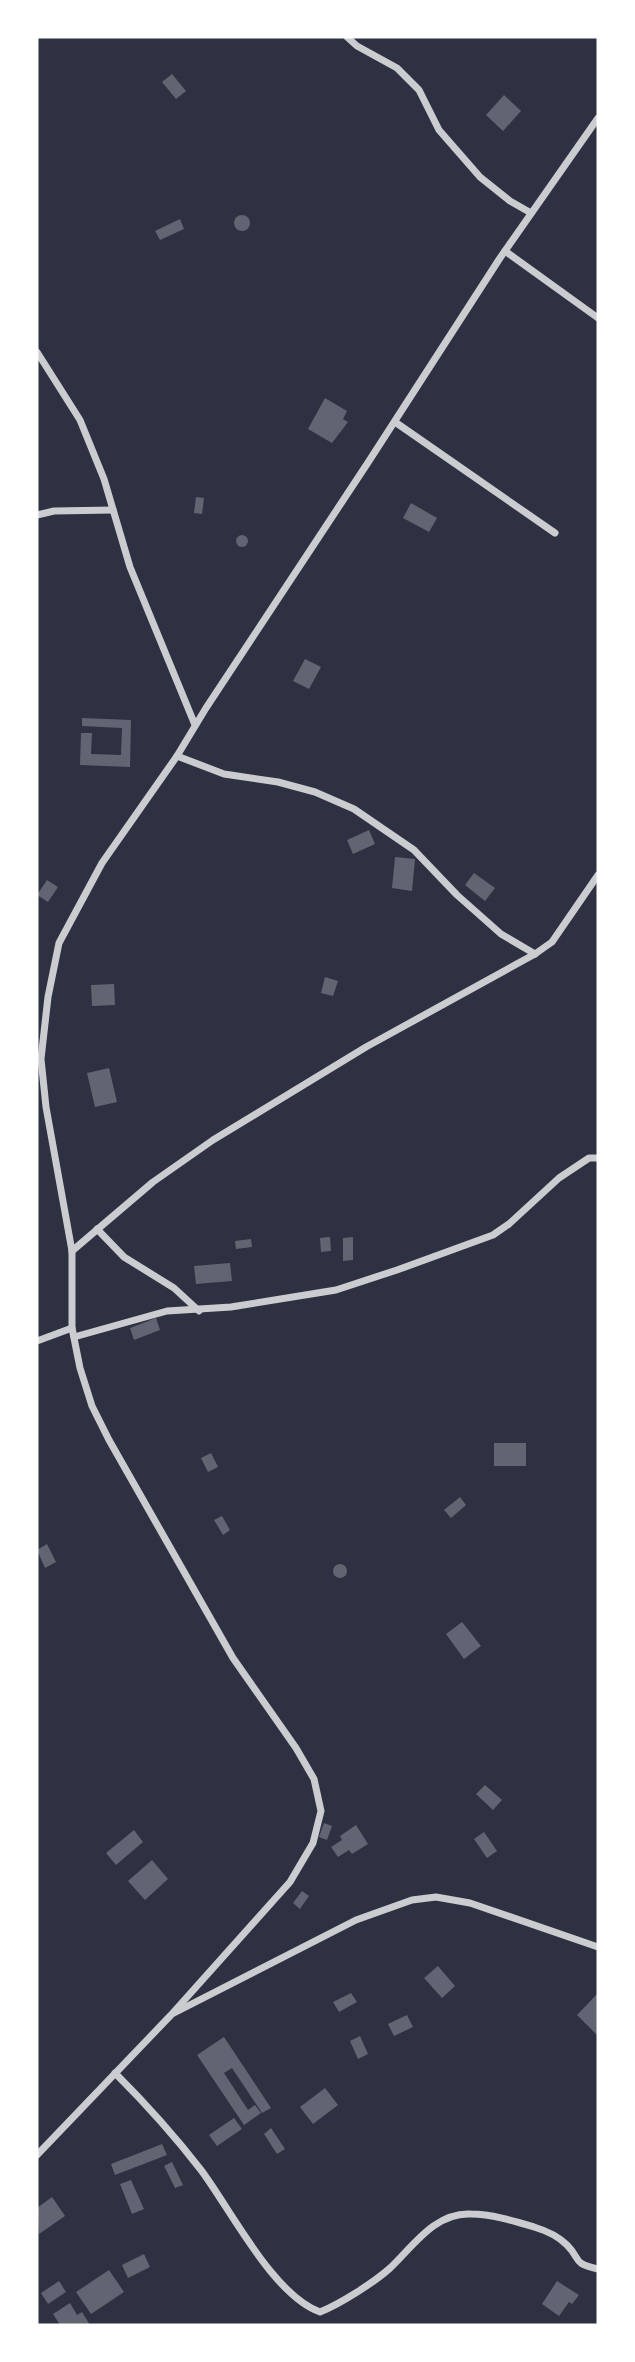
<svg xmlns="http://www.w3.org/2000/svg" width="635" height="2362" font-family="Mulish,sans-serif">
<style>
.building{fill:#626471}
.lines{fill:none;stroke-linecap:round;stroke-linejoin:round}
.minor{stroke:#caccd0;stroke-width:7}
</style>
<rect width="100%" height="100%" fill="#2d3142"/>
<g class="building">
<path d="M172 74 186 91 176 99 162 82Z"/>
<path d="M504 95 521 111 503 131 486 115Z"/>
<circle cx="242" cy="223" r="8"/>
<path d="M180 219 184 229 160 240 155 231Z"/>
<path d="M325 398 347 411 343 419 348 422 332 443 308 429Z"/>
<path d="M196 497 204 498 202 514 194 513Z"/>
<path d="M411 503 437 518 429 532 403 518Z"/>
<circle cx="242" cy="541" r="6"/>
<path d="M305 659 321 667 309 689 293 681Z"/>
<path d="M82 718 131 720 130 767 80 765 81 733H92L91 754 121 755 122 728 82 726Z"/>
<path d="M369 830 375 844 353 854 347 840Z"/>
<path d="M395 857 415 859 412 891 392 888Z"/>
<path d="M474 873 495 888 485 901 465 885Z"/>
<path d="M47 880 58 887 48 902 37 895Z"/>
<path d="M325 977 338 981 333 996 321 993Z"/>
<path d="M114 984 115 1005 92 1006 91 985Z"/>
<path d="M109 1068 117 1102 95 1107 87 1073Z"/>
<path d="M330 1237 331 1251 321 1252 320 1238Z"/>
<path d="M353 1237V1260L343 1261V1238Z"/>
<path d="M251 1239 252 1247 236 1249 235 1241Z"/>
<path d="M230 1263 232 1281 196 1284 194 1266Z"/>
<path d="M156 1318 160 1330 134 1340 130 1328Z"/>
<rect x="494" y="1443" width="32" height="23"/>
<path d="M211 1453 218 1467 208 1472 201 1458Z"/>
<path d="M460 1497 466 1505 451 1518 444 1510Z"/>
<path d="M222 1516 230 1530 223 1535 214 1520Z"/>
<path d="M47 1544 56 1562 45 1568 37 1550Z"/>
<circle cx="340" cy="1571" r="7"/>
<path d="M462 1622 481 1646 464 1659 446 1634Z"/>
<path d="M485 1785 502 1800 493 1810 476 1794Z"/>
<path d="M324 1823 332 1826 327 1840 319 1837Z"/>
<path d="M356 1825 368 1844 352 1854 349 1850 338 1857 331 1847 342 1840 340 1836Z"/>
<path d="M134 1830 143 1842 116 1865 106 1853Z"/>
<path d="M484 1832 497 1851 487 1858 474 1839Z"/>
<path d="M152 1860 168 1879 145 1900 128 1881Z"/>
<path d="M302 1891 309 1896 300 1909 293 1903Z"/>
<path d="M438 1966 455 1986 442 1998 424 1978Z"/>
<path d="M351 1993 357 2002 339 2012 333 2002Z"/>
<path d="M598 1993V2036L577 2015Z"/>
<path d="M407 2015 413 2027 394 2036 388 2024Z"/>
<path d="M360 2036 368 2054 358 2059 350 2041Z"/>
<path d="M224 2037 271 2108 262 2113 232 2068 224 2073 248 2110 255 2105 261 2113 244 2125 197 2055Z"/>
<path d="M325 2088 338 2105 313 2124 300 2107Z"/>
<path d="M234 2118 242 2129 217 2146 209 2135Z"/>
<path d="M271 2128 285 2149 277 2154 264 2134Z"/>
<path d="M162 2144 167 2155 115 2175 111 2164Z"/>
<path d="M172 2162 183 2185 175 2188 164 2166Z"/>
<path d="M131 2180 144 2209 132 2214 120 2184Z"/>
<path d="M52 2197 65 2216 39 2234 37 2208Z"/>
<path d="M144 2254 150 2267 128 2278 122 2265Z"/>
<path d="M109 2270 124 2292 91 2314 76 2292Z"/>
<path d="M59 2281 66 2292 48 2304 41 2293Z"/>
<path d="M557 2281 579 2295 572 2304 569 2302 559 2316 542 2304Z"/>
<path d="M70 2303 77 2315 82 2312 90 2325H60L53 2314Z"/>
</g>
<g class="lines">
<g class="minor">
<path d="M347 37 357 46 397 68 419 90 439 130 480 177 510 201 531 213"/>
<path d="M505 251 598 318"/>
<path d="M37 352 80 420 104 479 130 567 195 725"/>
<path d="M395 422 555 533"/>
<path d="M37 515 54 511 113 510"/>
<path d="M177 756 224 774 278 782 315 792 354 809 414 850 457 895 501 934 535 954"/>
<path d="M97 1229 124 1257 174 1288 199 1311"/>
<path d="M72 1251 153 1182 213 1140 366 1047 535 954 552 942 598 875"/>
<path d="M74 1337 167 1311 231 1307 336 1290 397 1270 493 1235 509 1224 559 1178 589 1158H598"/>
<path d="M37 1341 72 1328"/>
<path d="M174 2013 356 1920 412 1900 436 1897 470 1903 598 1947"/>
<path d="M115 2073C146 2104 174 2135 201 2170 231 2210 273 2295 320 2312 340 2304 373 2283 389 2269 412 2248 434 2212 471 2214 491 2214 514 2221 534 2227 544 2230 558 2236 567 2245 582 2260 571 2263 598 2269"/>
<path d="M37 2155 171 2015 290 1882 313 1843 321 1811 314 1779 296 1748 233 1658 109 1440 92 1406 80 1368 72 1328V1251L46 1107 41 1059 48 997 59 943 102 863 177 756 206 708 369 461 500 258 598 118"/>
</g>
</g>
<rect width="635" height="2362" fill="none" stroke="#ffffff" stroke-width="77"/>
</svg>
